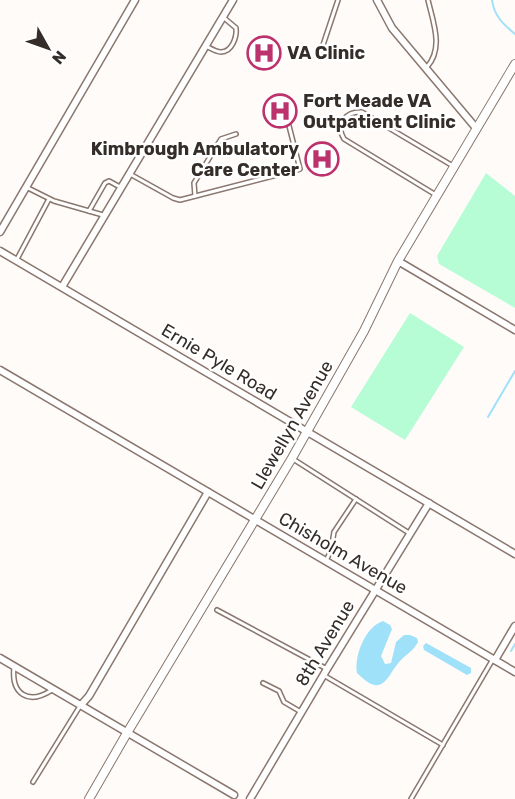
<svg xmlns="http://www.w3.org/2000/svg" width="515" height="799" font-family="Rubik,sans-serif">
<style>
.green{fill:#b6fdd6}
.water{fill:#9fe1f9}
.lines{fill:none;stroke-linecap:round;stroke-linejoin:round}
.stream{stroke:#9fe1f9;stroke-width:2}
.service-casing{stroke:#8a776e;stroke-width:6}
.minor-casing{stroke:#8a776e;stroke-width:9}
.tertiary-casing{stroke:#8a776e;stroke-width:10}
.service{stroke:#fff;stroke-width:3}
.minor{stroke:#fff;stroke-width:6}
.tertiary{stroke:#fff;stroke-width:8}
.labels{text-anchor:middle;stroke-width:5;stroke-linejoin:round;paint-order:stroke}
.poi-label{font-size:18px;font-weight:bold;fill:#342d29;stroke:#fff;text-anchor:start}
.street-label{font-size:18px;fill:#342d29;stroke:#fff}
</style>
<rect width="100%" height="100%" fill="#fffbf9"/>
<g class="green">
<path d="M486 173 515 196V308L439 264 437 256Z"/>
<path d="M410 313 464 347 405 440 351 407Z"/>
</g>
<g class="water">
<path d="M383 621 390 625 392 629 381 656 385 664 391 663 396 642 404 635H410L417 638 418 642C414 650 407 654 401 660 386 676 384 700 357 673 354 656 365 627 383 621Z"/>
<path d="M426 643 471 668V673L467 675 424 650 423 646Z"/>
</g>
<g class="lines">
<g class="stream">
<path d="M492 0C494 16 503 24 515 34"/>
<path d="M488 417 515 371"/>
<path d="M511 651 515 644"/>
</g>
<defs>
<g id="service">
<path d="M206 46C210 48 216 52 221 52 232 52 237 37 236 28L223 17"/>
<path d="M321 51 338 0"/>
<path d="M427 67C444 48 433 22 428 0"/>
<path d="M130 174 173 198 180 200 300 169 287 118"/>
<path d="M28 188 54 201 103 215"/>
<path d="M436 195 344 139C335 124 346 111 362 112L453 166"/>
<path d="M195 196 194 183 221 139 236 134"/>
<path d="M89 211 105 183 109 181 120 187"/>
<path d="M16 261 49 199"/>
<path d="M293 459 409 533"/>
<path d="M326 561 331 550 334 532 356 499"/>
<path d="M217 610 327 669"/>
<path d="M14 667C11 695 29 705 52 690"/>
<path d="M325 676 443 745"/>
<path d="M263 683 279 691 284 702 301 712"/>
<path d="M33 782 80 706"/>
<path d="M411 799 493 659"/>
</g>
<g id="minor">
<path d="M377 0 392 28 476 128"/>
<path d="M0 232 135 0"/>
<path d="M0 251 515 554"/>
<path d="M398 261 515 330"/>
<path d="M62 287 233 0"/>
<path d="M0 370 515 672"/>
<path d="M0 658 234 795"/>
<path d="M495 660 515 626"/>
<path d="M81 705 89 696 208 492"/>
<path d="M250 799 327 669 429 503"/>
</g>
<path id="tertiary" d="M89 799 127 733 292 458 364 331 398 261 515 64"/>
</defs>
<use href="#service" class="service-casing"/>
<use href="#minor" class="minor-casing"/>
<use href="#tertiary" class="tertiary-casing"/>
<use href="#service" class="service"/>
<use href="#minor" class="minor"/>
<use href="#tertiary" class="tertiary"/>
</g>
<defs>
<symbol id="hospital-ring" viewBox="-11 -11 22 22"><circle r="9.5" fill="#fff" stroke="#bc326c" stroke-width="1.5"/><path d="M-5-5h3v3.5h4V-5h3V5h-3V1.5h-4V5h-3Z" fill="#bc326c"/></symbol>
</defs>
<g fill-rule="evenodd">
<use href="#hospital-ring" x="245" y="34" width="38" height="38"/>
<use href="#hospital-ring" x="261" y="92" width="38" height="38"/>
<use href="#hospital-ring" x="303" y="140" width="38" height="38"/>
</g>
<g class="labels">
<g class="poi-label">
<text x="287" y="59">VA Clinic</text>
<text x="303" y="107">Fort Meade VA<tspan x="303" dy="21">Outpatient Clinic</tspan></text>
<text x="299" y="155" text-anchor="end">Kimbrough Ambulatory<tspan x="299" dy="21">Care Center</tspan></text>
</g>
<g class="street-label">
<text transform="translate(219 362) rotate(31)" y="6">Ernie Pyle Road</text>
<text transform="translate(292 425) rotate(-60)" y="6">Llewellyn Avenue</text>
<text transform="translate(343 553) rotate(30)" y="6">Chisholm Avenue</text>
<text transform="translate(325 643) rotate(-59)" y="6">8th Avenue</text>
</g>
</g>
<g transform="translate(48 48) rotate(130)" stroke="#ffffff" stroke-width="4.5" paint-order="stroke">
<path d="M0-4.5L10 22L0 15L-10 22Z" fill="#342d29"/>
<text y="-9" font-size="16" font-weight="bold" text-anchor="middle" fill="#342d29">N</text>
</g>
</svg>
